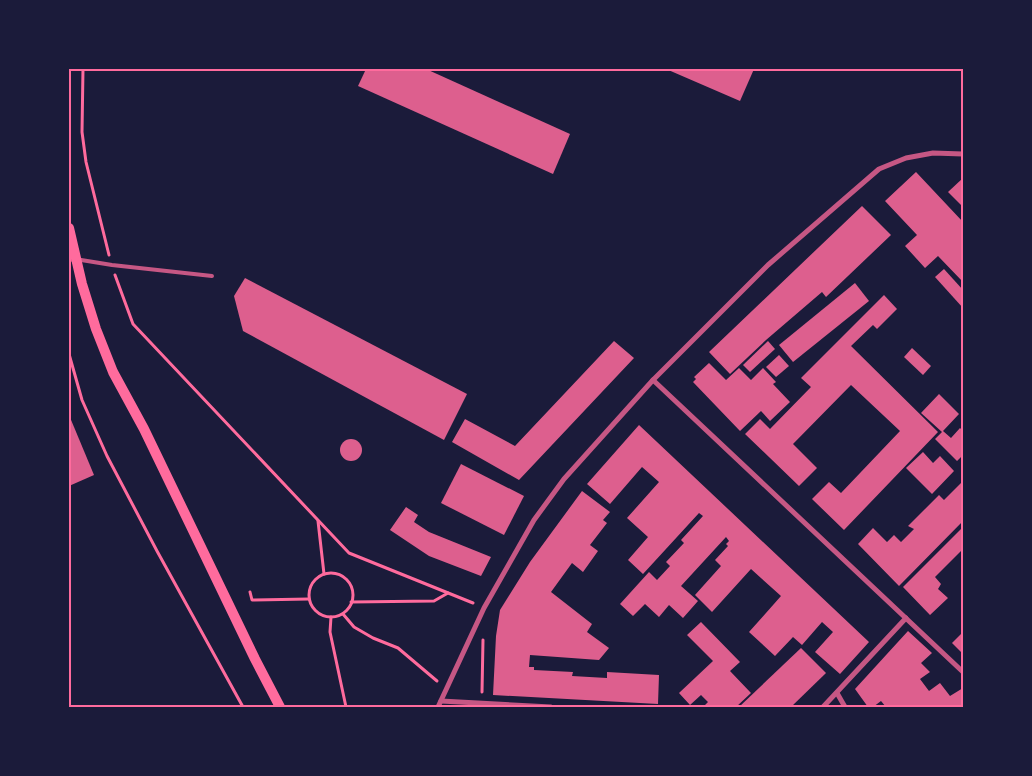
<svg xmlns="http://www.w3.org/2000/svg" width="1032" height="776" font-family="'IBM Plex Sans',sans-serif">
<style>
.building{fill:#dd5f8e}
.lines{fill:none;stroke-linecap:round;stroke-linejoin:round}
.path{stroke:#ff6b9d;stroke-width:3}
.service{stroke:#c65784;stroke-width:4}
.minor{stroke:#c65784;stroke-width:5}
.secondary{stroke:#ff6b9d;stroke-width:10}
.neatline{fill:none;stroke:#ff6b9d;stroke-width:2}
</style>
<rect width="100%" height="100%" fill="#1b1b3a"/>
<g class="building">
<path d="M366 69H426L570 134 553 174 358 86Z"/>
<path d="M666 69H754L740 101Z"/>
<path d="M916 172 963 222V282L938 256 925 268 905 246 917 235 885 201Z"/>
<path d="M963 178V207L948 192Z"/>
<path d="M862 206 891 235 826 297 822 292 766 340 730 374 709 352Z"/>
<path d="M944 269 963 290V308L935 277Z"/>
<path d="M245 278 467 394 444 440 243 331 234 296Z"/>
<path d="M855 283 869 301 793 362 779 345Z"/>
<path d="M884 295 897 309 877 329 873 325 851 346 938 432 844 530 812 499 829 482 841 493 900 431 851 385 793 444 817 468 799 486 745 434 760 419 770 429 811 387 801 378Z"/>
<path d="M614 341 634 358 519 480 452 442 465 419 515 446Z"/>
<path d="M768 341 775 349 750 372 743 365Z"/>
<path d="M912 348 931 366 923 375 904 357Z"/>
<path d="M779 355 789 366 776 377 766 367Z"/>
<path d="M709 363 726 380 739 368 751 380 763 368 776 382 773 384 790 402 770 421 761 411 740 431 693 382 696 379 694 377Z"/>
<path d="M939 394 959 414 943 431 951 438 960 428 963 431 962 448 963 455 957 461 935 439 942 432 921 413Z"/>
<path d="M69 415 94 475 69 486Z"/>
<path d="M639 425 869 642 840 674 815 652 833 632 822 622 802 645 793 637 775 656 749 632 781 596 751 569 712 612 695 595 721 566 715 560 728 546 726 544 729 541 726 537 681 586 698 601 683 618 669 605 659 617 645 604 633 616 620 604 649 572 657 580 670 566 666 562 684 543 681 540 703 516 699 513 643 574 628 560 648 537 627 518 659 482 642 467 610 504 587 484Z"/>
<circle cx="351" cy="450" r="11"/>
<path d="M923 452 933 463 940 456 954 471 932 494 906 468Z"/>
<path d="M461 464 524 496 504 535 441 503Z"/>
<path d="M963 481V521L899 586 858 544 873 528 887 542 894 535 901 542 914 529 908 526 939 495 944 500Z"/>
<path d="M582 491 610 512 603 520 607 523 590 545 598 551 583 572 572 563 551 592 592 624 587 632 609 648 599 660 530 655 529 667H534V670L573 672 572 676 607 678V672L659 675 658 704 493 695 496 636 500 610 530 562Z"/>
<path d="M406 507 418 515 414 522 429 532 491 557 481 576 429 556 390 530Z"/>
<path d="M963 527V549L935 577 941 584 938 589 948 598 930 615 903 587Z"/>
<path d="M701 622 740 662 730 671 751 693 736 707H703L708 702 701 695 690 705 679 693 713 661 687 635Z"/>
<path d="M908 631 932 653 921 663 930 672 920 679 929 691 940 683 950 696 963 688V707H886L881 701 873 707H868L855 689Z"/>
<path d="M963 632V654L952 643Z"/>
<path d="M801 648 826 673 791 707H739Z"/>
</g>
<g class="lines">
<g class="path">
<path d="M83 69 82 132 86 162 109 255"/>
<path d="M115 275 133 324 349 553 473 603"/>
<path d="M69 354 82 400 107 456 157 551 243 707"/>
<path d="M318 521 324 574"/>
<circle cx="331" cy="595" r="22"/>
<path d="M250 592 252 600 309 599"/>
<path d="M351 602 434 601 448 593"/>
<path d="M343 614 354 627 373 638 398 648 437 681"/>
<path d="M331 617 330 632 346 707"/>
<path d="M482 692 483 640"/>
</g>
<path class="service" d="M69 260 75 259 112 265 212 276"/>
<g class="minor">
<path d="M653 380 963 672"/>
<path d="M837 693 845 707"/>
<path d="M441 701 551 707"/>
<path d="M438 707 484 608 534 520 564 479 653 380 768 265 879 169 906 158 933 153 963 154"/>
<path d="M823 707 906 618"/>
</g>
<path class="secondary" d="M69 228 82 284 96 329 113 372 144 429 255 659 280 707"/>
</g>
<rect width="1032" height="776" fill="none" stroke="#1b1b3a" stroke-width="140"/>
<rect x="70" y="70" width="892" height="636" class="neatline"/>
</svg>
